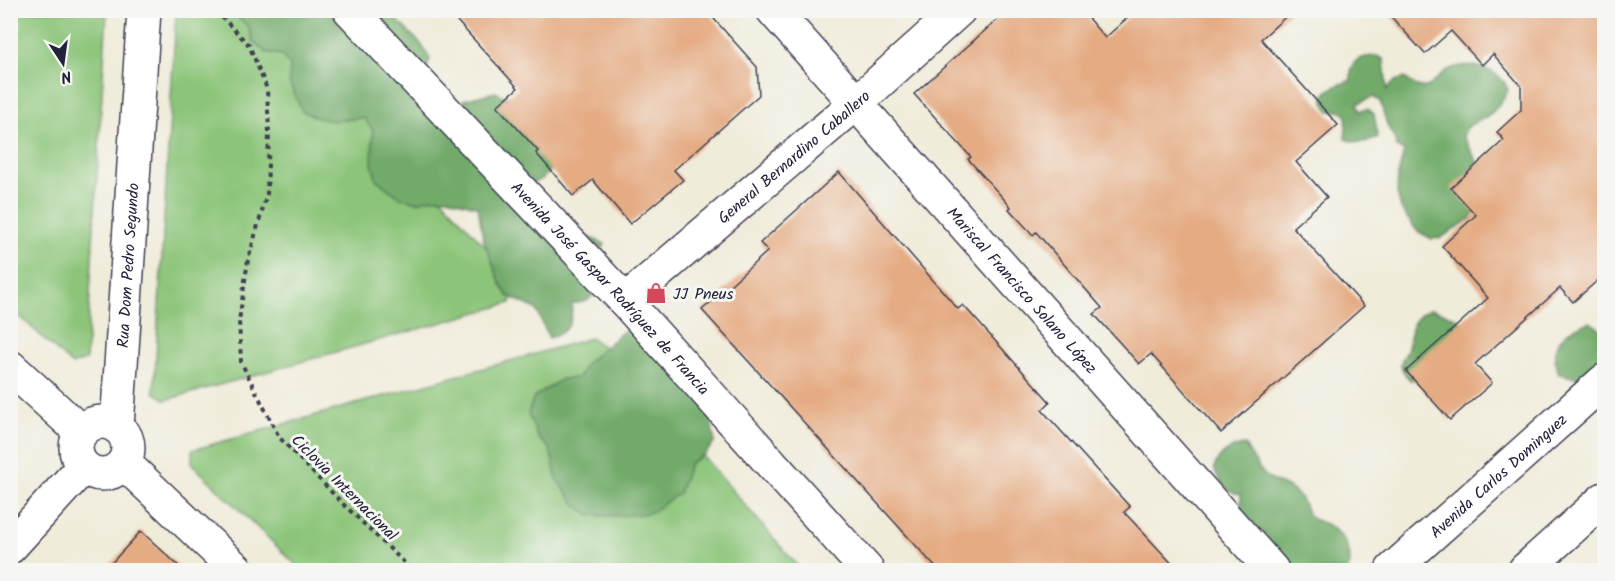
<svg xmlns="http://www.w3.org/2000/svg" width="1615" height="581" font-family="Kalam,sans-serif">
<style>
.green{fill:#8cc579;stroke:#57745a;stroke-width:1.5}
.forest{fill:#71aa69;stroke:#4a6652;stroke-width:1.5}
.building{fill:#e5ac84}
.lines{fill:none;stroke-linecap:round;stroke-linejoin:round}
.street-casing{stroke:#414053;stroke-width:36}
.secondary-casing{stroke:#414053;stroke-width:36}
.path{stroke:#414053;stroke-width:4;stroke-dasharray:4.5 4.5;stroke-linecap:butt}
.street{stroke:#fff;stroke-width:33}
.secondary{stroke:#fff;stroke-width:33}
.labels{text-anchor:middle;stroke-width:6;stroke-linejoin:round;paint-order:stroke}
.street-label{font-size:16px;fill:#22223b;stroke:#f6f6f2}
.poi-label{font-size:16px;fill:#22223b;stroke:#f6f6f2;text-anchor:start}
</style>
<rect width="100%" height="100%" fill="#f6f6f2"/>
<filter id="ink" filterUnits="userSpaceOnUse"><feTurbulence type="fractalNoise" baseFrequency=".0167" numOctaves="2"/><feDisplacementMap in="SourceGraphic" scale="12" xChannelSelector="R" yChannelSelector="G"/><feConvolveMatrix kernelMatrix="1 2 1 2 8 2 1 2 1" color-interpolation-filters="sRGB"/></filter>
<filter id="wash" filterUnits="userSpaceOnUse"><feTurbulence type="fractalNoise" baseFrequency=".008" numOctaves="4" result="noise"/><feDisplacementMap in="SourceGraphic" scale="24" xChannelSelector="R" yChannelSelector="G"/><feGaussianBlur stdDeviation="1.35" result="paint"/><feColorMatrix in="noise" values="0 0 0 0 0 0 0 0 0 0 0 0 0 0 0 0 0 1.4 0 .05"/><feComposite in="paint" operator="in"/></filter>
<g filter="url(#wash)">
<rect width="100%" height="100%" fill="#f0ecda"/>
<g class="green">
<path d="M10 11H107L86 360 72 365 11 308Z"/>
<path d="M176 11H270L516 280 511 303 166 400 154 392Z"/>
<path d="M591 338 615 354 801 570H301L192 464V450Z"/>
</g>
<g class="forest">
<path d="M234 11H388L421 44 430 59 425 74 415 86 410 101 468 131 463 100 495 92 511 99 553 167 542 179 528 185 516 194 513 210 529 212 605 244 598 259V290L587 301 572 304C572 325 569 331 549 338L536 309 508 296 500 283 483 238 478 207 448 198H432L418 202 402 198 389 190 376 179 372 164 373 131 364 118 332 121 317 118 302 111 289 82 290 66 281 55 265 52 253 41 248 26 235 15Z"/>
<path d="M1377 56 1384 59 1387 90C1391 82 1397 80 1405 78 1411 82 1418 89 1426 87 1435 85 1440 73 1448 70 1469 60 1500 68 1508 90 1504 100 1495 111 1486 117 1475 125 1469 120 1463 136L1479 165 1480 206 1470 219 1441 238 1432 239 1417 231 1401 209 1397 192 1398 175 1404 151 1396 147 1395 140 1387 125 1380 101 1373 97 1357 104 1360 111 1368 109 1374 114 1378 137C1367 143 1357 144 1345 139L1347 115 1339 111H1330C1312 92 1336 86 1351 80 1349 59 1359 57 1377 56Z"/>
<path d="M1430 309 1455 317 1462 323 1418 380H1410C1392 360 1406 362 1409 343 1412 326 1412 317 1430 309Z"/>
<path d="M637 320 705 365 713 379 716 396 712 427 715 442 704 455 690 463 679 493 652 512 636 515 605 516 590 515 576 505 557 480 550 449 538 438 528 413 534 397 562 379 578 378 586 363Z"/>
<path d="M1590 322 1604 332V357L1595 360 1591 371 1582 379 1559 374C1547 345 1563 330 1590 322Z"/>
<path d="M1245 445C1251 455 1258 469 1266 476 1275 484 1289 485 1298 495 1305 502 1304 513 1313 519 1317 521 1322 522 1326 524 1342 532 1355 553 1348 570H1285L1273 558 1267 535 1253 528 1241 516V494C1226 494 1219 481 1214 468 1219 453 1230 447 1245 445Z"/>
</g>
<g id="blocks">
<g class="building">
<path d="M447 10H706L757 67 759 95 674 170 683 180 630 224 593 180 573 196 536 153 538 151 497 106 518 88Z"/>
<path d="M1008 10H1081L1105 38 1136 10H1293L1261 39 1338 125 1296 162 1327 197 1293 227 1364 306 1221 433 1151 354 1139 364 1094 314 1102 308 1036 232 1033 235 1009 209 1011 207 968 159 971 157 914 94Z"/>
<path d="M1385 10H1605V274L1573 302 1560 288 1475 364 1492 383 1450 420 1406 371 1488 298 1442 246 1476 215 1451 188 1504 140 1497 132 1521 110V86L1493 54 1482 65 1451 31 1425 54Z"/>
<path d="M839 172 958 309 963 305 1050 402 1042 410 1130 507 1124 512 1178 570H938L702 310 768 251 760 243Z"/>
<path d="M141 531 183 570H105Z"/>
</g>
</g>
</g>
<g filter="url(#ink)">
<use href="#blocks" fill-opacity="0" stroke="#414053" stroke-width="1.5"/>
<g class="lines">
<defs>
<g id="street">
<path id="s1" d="M773 10 1272 570"/>
<path id="s2" d="M625 301 855 104 959 10"/>
<path id="s3" d="M117 427 144 10"/>
<path d="M10 547 83 467"/>
</g>
<g id="secondary">
<path id="s4" d="M350 10 625 301 867 570"/>
<path d="M10 367 81 432"/>
<circle cx="102" cy="448" r="26"/>
<path d="M124 463 237 570"/>
<path id="s5" d="M1392 570 1604 381"/>
<path d="M1525 570 1604 499"/>
</g>
</defs>
<use href="#street" class="street-casing"/>
<use href="#secondary" class="secondary-casing"/>
<path class="path" d="M215 10 249 45 267 89 269 133 267 194 248 260 239 321 241 362 279 437 341 502 412 570"/>
<use href="#street" class="street"/>
<use href="#secondary" class="secondary"/>
</g>
</g>
<defs>
<symbol id="shop-bare" viewBox="-9 -9 18 18"><path d="M-5-2.5h2.3a2.7 3.5 0 0 1 5.4 0H5L5.5 6h-11ZM-1.5-2.5h3a1.5 2.3 0 0 0-3 0Z" fill="#d1495b" stroke="#f6f6f2" stroke-width="2.5" paint-order="stroke"/></symbol>
</defs>
<g fill-rule="evenodd">
<use href="#shop-bare" x="641" y="278" width="30" height="30"/>
</g>
<g class="labels">
<g class="street-label">
<text dy="6" stroke="none"><textPath href="#s2" startOffset="222">General Bernardino Caballero</textPath></text>
<text dy="6" stroke="none"><textPath href="#s3" startOffset="162">Rua Dom Pedro Segundo</textPath></text>
<text dy="6" stroke="none"><textPath href="#s4" startOffset="381">Avenida José Gaspar Rodríguez de Francia</textPath></text>
<text dy="6" stroke="none"><textPath href="#s1" startOffset="375">Mariscal Francisco Solano López</textPath></text>
<text dy="6" stroke="none"><textPath href="#s5" startOffset="142">Avenida Carlos Dominguez</textPath></text>
<text transform="translate(345 487) rotate(45)" y="6">Ciclovia Internacional</text>
</g>
<g class="poi-label">
<text x="673" y="299">JJ Pneus</text>
</g>
</g>
<rect width="1615" height="581" fill="none" stroke="#f6f6f2" stroke-width="36"/>
<g transform="translate(63 63) rotate(167)" stroke="#f6f6f2" stroke-width="4.5" paint-order="stroke">
<path d="M0-4.5L10 22L0 15L-10 22Z" fill="#22223b"/>
<text y="-9" font-size="16" font-weight="bold" text-anchor="middle" fill="#22223b">N</text>
</g>
</svg>
